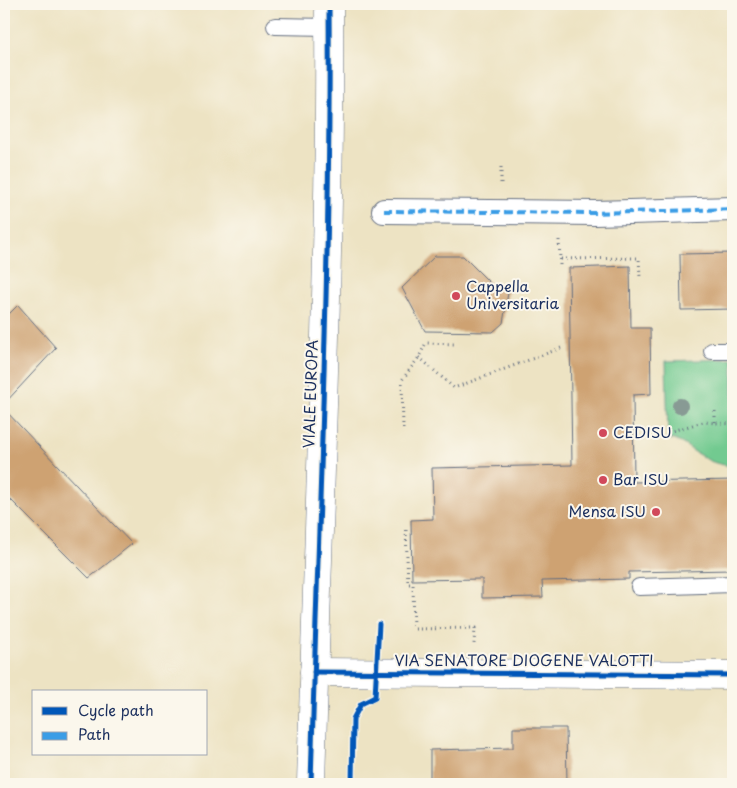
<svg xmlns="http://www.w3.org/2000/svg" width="737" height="788" font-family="'Playpen Sans',sans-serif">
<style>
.green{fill:#72ca90;stroke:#467c77}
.building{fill:#cea272}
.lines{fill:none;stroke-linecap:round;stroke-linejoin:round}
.service-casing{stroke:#646e81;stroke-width:18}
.pedestrian-casing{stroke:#646e81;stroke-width:26}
.minor-casing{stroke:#646e81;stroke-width:29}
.tertiary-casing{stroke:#646e81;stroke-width:29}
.path{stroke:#646e81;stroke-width:3;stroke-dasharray:1 4;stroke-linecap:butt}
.service{stroke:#fff;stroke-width:16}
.pedestrian{stroke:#fff;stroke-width:24}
.minor{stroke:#fff;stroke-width:28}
.tertiary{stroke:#fff;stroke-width:28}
.quiet{stroke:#3b9de6;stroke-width:4;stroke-dasharray:8 4;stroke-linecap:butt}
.cycleway-casing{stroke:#fbf7ec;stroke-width:8}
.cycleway{stroke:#0057b8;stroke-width:5}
.tree{fill:#889a94}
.poi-dot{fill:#d1495b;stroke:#fbf7ec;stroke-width:2}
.labels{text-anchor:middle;stroke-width:4;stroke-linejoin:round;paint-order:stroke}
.poi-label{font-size:15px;fill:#1b2f5e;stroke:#fbf7ec;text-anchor:start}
.street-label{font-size:15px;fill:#1b2f5e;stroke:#fbf7ec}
</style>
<rect width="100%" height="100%" fill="#fbf7ec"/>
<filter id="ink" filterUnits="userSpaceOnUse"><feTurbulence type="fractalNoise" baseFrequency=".02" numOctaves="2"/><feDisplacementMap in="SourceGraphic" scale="10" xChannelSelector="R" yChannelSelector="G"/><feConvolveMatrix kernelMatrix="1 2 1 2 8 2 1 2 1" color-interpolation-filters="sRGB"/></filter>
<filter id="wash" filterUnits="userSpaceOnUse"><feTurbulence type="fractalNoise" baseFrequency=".0096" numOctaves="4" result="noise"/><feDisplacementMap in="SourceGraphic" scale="20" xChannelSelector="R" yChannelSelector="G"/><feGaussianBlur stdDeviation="1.12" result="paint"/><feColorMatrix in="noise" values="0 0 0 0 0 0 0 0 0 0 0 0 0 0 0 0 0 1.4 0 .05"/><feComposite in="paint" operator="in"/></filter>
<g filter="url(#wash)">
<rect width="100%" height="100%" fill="#ede3c3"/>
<path class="green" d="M733 359V466C722 465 712 463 703 457 690 450 682 440 668 439L666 361Z"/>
<g id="blocks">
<g class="building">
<path d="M733 253V309L681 310 680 254Z"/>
<path d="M435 256H463L494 287H509L503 323 493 332 425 331 402 288Z"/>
<path d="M630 266 631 328H650L651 394 633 395 634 482 733 480V570L629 572V579L542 581 543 597 482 598V579L412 580 411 520 433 519 432 468 572 465 569 268Z"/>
<path d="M18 305 56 348 4 404V319Z"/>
<path d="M4 409 132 544 89 578 4 493Z"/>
<path d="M513 728H566L567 784H430V750L513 748Z"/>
</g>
</g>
</g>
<g filter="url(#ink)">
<use href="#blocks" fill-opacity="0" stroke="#646e81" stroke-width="1"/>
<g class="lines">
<defs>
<g id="service">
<path d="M275 26 329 27"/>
<path d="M712 351H733"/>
<path d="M639 587 733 584"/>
</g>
<path id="pedestrian" d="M384 211 595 213 733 209"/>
<path id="minor" d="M314 672 733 675"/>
<path id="tertiary" d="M311 784C318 524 331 264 329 4"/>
</defs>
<use href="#service" class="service-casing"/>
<use href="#pedestrian" class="pedestrian-casing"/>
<use href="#minor" class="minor-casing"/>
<use href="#tertiary" class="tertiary-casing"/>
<g class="path">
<path d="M501 183V164"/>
<path d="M559 240 560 259 639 258 640 277"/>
<path d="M560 259V268"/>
<path d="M419 357 454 388 561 348"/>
<path d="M715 422V407"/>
<path d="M403 429 402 380 419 357 426 343 455 344"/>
<path d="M668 432 703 422 733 424"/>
<path d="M406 530 408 584H413L414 629 475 628 474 644"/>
</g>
<use href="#service" class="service"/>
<use href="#pedestrian" class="pedestrian"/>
<use href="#minor" class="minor"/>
<use href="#tertiary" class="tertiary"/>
<path class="quiet" d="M384 211 595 213 733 209"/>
<defs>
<g id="cycleway">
<path d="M314 672 733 675"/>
<path d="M311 784C318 524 331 264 329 4"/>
<path d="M352 784 353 719 361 704 375 697 379 624"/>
</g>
</defs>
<use href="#cycleway" class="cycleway-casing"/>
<use href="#cycleway" class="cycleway"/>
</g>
<circle class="tree" cx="680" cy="406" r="8"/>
</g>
<g class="poi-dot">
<circle cx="456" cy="296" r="5"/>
<circle cx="603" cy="433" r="5"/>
<circle cx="603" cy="480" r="5"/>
<circle cx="656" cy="512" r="5"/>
</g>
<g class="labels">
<g class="poi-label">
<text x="466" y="292">Cappella<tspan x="466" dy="17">Universitaria</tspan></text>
<text x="613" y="438">CEDISU</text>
<text x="613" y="485">Bar ISU</text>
<text x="646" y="517" text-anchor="end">Mensa ISU</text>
</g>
<g class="street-label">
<text transform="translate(311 394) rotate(-88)" y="5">VIALE EUROPA</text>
<text x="524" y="666">VIA SENATORE DIOGENE VALOTTI</text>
</g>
</g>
<rect width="737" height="788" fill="none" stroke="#fbf7ec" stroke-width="20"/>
<rect x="32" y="690" width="175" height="65" fill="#fbf7ec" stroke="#a1a7b3"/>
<rect x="42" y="707" width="25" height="8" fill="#0057b8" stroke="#a1a7b3"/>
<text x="78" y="716" font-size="15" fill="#1b2f5e">Cycle path</text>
<rect x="42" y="732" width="25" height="8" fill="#3b9de6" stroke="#a1a7b3"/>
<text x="78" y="740" font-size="15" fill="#1b2f5e">Path</text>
</svg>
